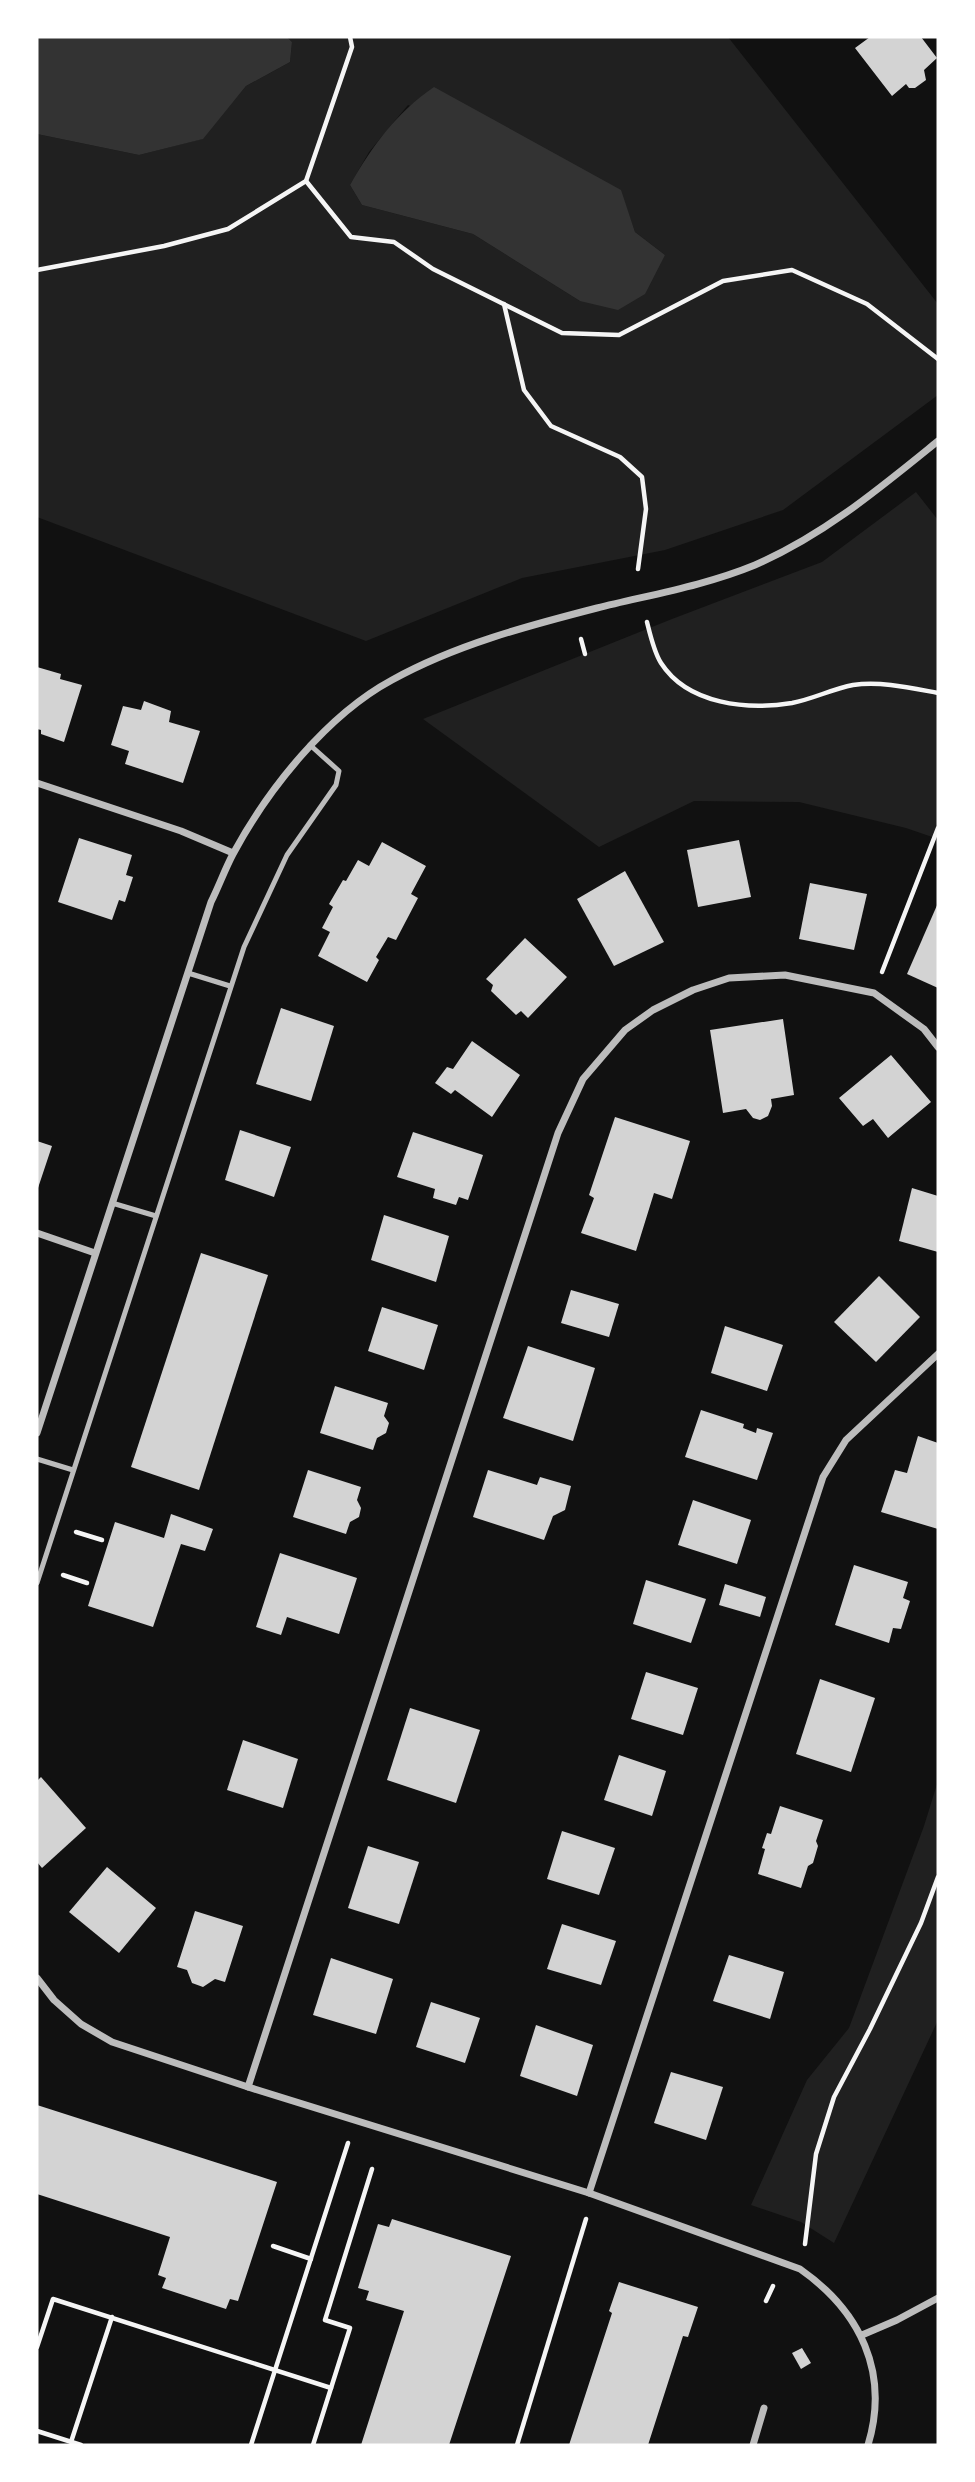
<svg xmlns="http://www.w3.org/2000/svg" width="975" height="2482" font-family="Signika,sans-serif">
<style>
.green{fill:#202020;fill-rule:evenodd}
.water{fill:#333}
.building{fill:#d3d3d3}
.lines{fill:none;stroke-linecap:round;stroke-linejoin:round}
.path{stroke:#f5f5f5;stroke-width:4.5}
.service{stroke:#bcbcbc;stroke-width:5}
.minor{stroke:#bcbcbc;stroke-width:7}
</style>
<rect width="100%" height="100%" fill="#111"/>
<g class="green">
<path d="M287 37H728L938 304V395L783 510 665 550 522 578 366 641 37 517V134L139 155 202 139 246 86 290 62 292 42ZM408 105 620 190 635 232 665 255 580 301 473 234 362 205 350 185 369 152Z"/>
<path d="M916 492 938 520V839L906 828 799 802 694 801 599 847 423 719 672 619 822 562Z"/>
<path d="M938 1781V2020L834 2243 801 2222 751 2205 807 2080 849 2028 924 1826Z"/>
</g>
<g class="water">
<path d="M37 37H287L292 42 290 62 246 86 203 139 139 155 37 134Z"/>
<path d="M434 87 621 190 635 232 665 255 645 294 618 310 580 301 473 234 362 205 350 185C373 145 396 113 434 87Z"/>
</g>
<g class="building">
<path d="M870 37H921L937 58 924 70 926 80 915 88H909L906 84 892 96 855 48Z"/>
<path d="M37 667 61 674 60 679 82 685 64 742 41 734V730L37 729Z"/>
<path d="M144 701 171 711 169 722 200 731 183 783 125 764 129 751 111 745 123 706 141 710Z"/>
<path d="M79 838 132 855 126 875 133 877 125 902 119 900 112 920 58 902Z"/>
<path d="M739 840 751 897 698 907 687 850Z"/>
<path d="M382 842 426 866 411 894 418 898 396 940 388 937 376 957 379 960 367 982 318 956 330 932 322 928 333 907 329 904 343 880 346 881 358 860 369 866Z"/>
<path d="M625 871 664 942 614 966 577 899Z"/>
<path d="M810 883 867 894 854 950 799 939Z"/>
<path d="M938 903V988L907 974Z"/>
<path d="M525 938 567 977 528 1018 521 1011 516 1015 491 991 493 985 486 979Z"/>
<path d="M281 1008 334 1026 311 1101 256 1084Z"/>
<path d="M783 1019 794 1095 771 1099 772 1106 768 1116 760 1120 753 1118 746 1109 723 1113 710 1030Z"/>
<path d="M472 1041 520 1075 492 1117 455 1090 451 1094 435 1083 447 1067 453 1069Z"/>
<path d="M891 1055 931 1102 888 1138 873 1119 863 1126 839 1098Z"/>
<path d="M615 1117 690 1141 672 1199 654 1193 636 1251 581 1233 594 1198 589 1195Z"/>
<path d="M240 1130 291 1147 274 1197 225 1180Z"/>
<path d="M413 1132 483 1155 468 1200 459 1197 456 1205 433 1198 435 1189 397 1177Z"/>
<path d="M37 1141 52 1146 37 1191Z"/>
<path d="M912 1188 938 1196V1252L899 1241Z"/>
<path d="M384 1215 449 1236 436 1282 371 1260Z"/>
<path d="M201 1253 268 1275 199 1490 131 1467Z"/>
<path d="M879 1276 920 1317 876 1362 834 1322Z"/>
<path d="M571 1290 619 1304 609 1337 561 1323Z"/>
<path d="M382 1307 438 1325 424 1370 368 1351Z"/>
<path d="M725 1326 783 1345 767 1391 711 1373Z"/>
<path d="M528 1346 595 1368 573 1441 503 1418Z"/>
<path d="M335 1386 388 1403 384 1416 389 1423 386 1433 377 1438 373 1450 320 1433Z"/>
<path d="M701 1410 744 1424 743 1428 756 1433 757 1428 773 1433 757 1480 685 1457Z"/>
<path d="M918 1436 938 1443V1529L881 1512 895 1470 907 1473Z"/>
<path d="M308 1470 361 1487 357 1500 361 1508 359 1517 350 1522 346 1534 293 1517Z"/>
<path d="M488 1470 537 1485 540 1477 571 1486 565 1510 553 1516 544 1540 473 1517Z"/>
<path d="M693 1500 751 1520 737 1564 678 1545Z"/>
<path d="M171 1514 213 1529 205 1551 181 1544 153 1627 88 1606 115 1522 164 1538Z"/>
<path d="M280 1553 357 1578 339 1634 287 1617 281 1635 256 1627Z"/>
<path d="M854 1565 908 1582 903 1598 910 1601 901 1629 893 1628 889 1643 835 1625Z"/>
<path d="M646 1580 706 1599 691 1643 633 1624Z"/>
<path d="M725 1584 766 1597 760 1617 719 1605Z"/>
<path d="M646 1672 698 1688 683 1735 631 1719Z"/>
<path d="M820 1679 875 1698 851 1772 796 1754Z"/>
<path d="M410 1708 480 1730 456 1803 387 1780Z"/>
<path d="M243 1740 298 1759 283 1808 227 1790Z"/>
<path d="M619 1755 666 1771 652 1816 604 1800Z"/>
<path d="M41 1777 86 1828 42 1868 37 1862V1781Z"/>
<path d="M780 1806 823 1820 816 1841 818 1846 813 1863 808 1866 801 1888 758 1874 765 1849 762 1848 767 1833 771 1834Z"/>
<path d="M562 1831 615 1848 599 1895 547 1879Z"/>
<path d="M368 1846 419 1862 399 1924 348 1908Z"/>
<path d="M107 1867 156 1908 119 1953 69 1912Z"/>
<path d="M195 1911 243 1926 225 1982 215 1979 203 1987 192 1983 187 1970 177 1967Z"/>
<path d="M562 1924 616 1941 601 1985 547 1969Z"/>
<path d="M729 1955 784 1972 770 2019 713 2001Z"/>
<path d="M331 1958 393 1979 376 2034 313 2015Z"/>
<path d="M431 2002 480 2018 465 2063 416 2047Z"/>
<path d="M536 2025 593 2045 577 2096 520 2076Z"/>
<path d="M671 2072 723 2087 706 2140 654 2123Z"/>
<path d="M37 2105 277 2182 238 2301 230 2299 226 2309 162 2288 166 2278 158 2275 170 2237 37 2194Z"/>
<path d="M392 2219 511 2256 449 2445H361L404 2311 366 2300 369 2291 358 2288 378 2224 389 2227Z"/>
<path d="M619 2282 698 2307 688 2337 683 2336 648 2445H569L612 2313 609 2311Z"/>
<path d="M802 2348 811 2363 801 2369 792 2353Z"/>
</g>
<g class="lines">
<g class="path">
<path d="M306 181 351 237 394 242 433 269 562 333 619 335 723 281 792 270 867 304 938 359"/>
<path d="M37 270 164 246 228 229 306 181 352 47 350 37"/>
<path d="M504 304 524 390 551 426 620 457 642 477 646 509 638 569"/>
<path d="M647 622C650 634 654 652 661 663 688 705 748 710 792 703 813 699 832 689 853 685 881 681 911 688 938 693"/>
<path d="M581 639 585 654"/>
<path d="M882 972 938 828"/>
<path d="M76 1532 102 1540"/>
<path d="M63 1575 87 1583"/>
<path d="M805 2244 816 2154 834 2097 870 2029 921 1923 938 1877"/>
<path d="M273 2246 311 2259"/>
<path d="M766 2301 773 2286"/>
<path d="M37 2347 53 2299 331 2388"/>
<path d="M37 2431 81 2445"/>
<path d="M71 2442 112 2317"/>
<path d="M251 2445 348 2143"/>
<path d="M313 2445 350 2328 325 2320 372 2169"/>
<path d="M517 2445 586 2219"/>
</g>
<g class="service">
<path d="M188 973 230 986"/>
<path d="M112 1203 156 1216"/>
<path d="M37 1459 73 1470"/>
<path d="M37 1583 244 947 287 855 336 785 339 771 310 745"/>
</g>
<g class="minor">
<path d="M37 783 181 831 233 853"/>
<path d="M37 1233 95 1253"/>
<path d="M37 1433 211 902C219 886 225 869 233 854 268 789 327 715 392 680 455 645 527 626 597 608 649 595 704 586 755 565 824 535 880 488 938 441"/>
<path d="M37 1978 54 2000 81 2024 112 2042 248 2087 589 2193 800 2269C860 2311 890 2372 868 2445"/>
<path d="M248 2087 558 1133 583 1079 625 1030 653 1010 693 990 729 978 785 975 874 993 924 1029 938 1047"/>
<path d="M589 2193 823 1477 846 1440 938 1354"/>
<path d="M862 2335 897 2320 938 2298"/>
<path d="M753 2445 764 2408"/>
</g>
</g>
<rect width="975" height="2482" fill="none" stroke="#ffffff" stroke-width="77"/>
</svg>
